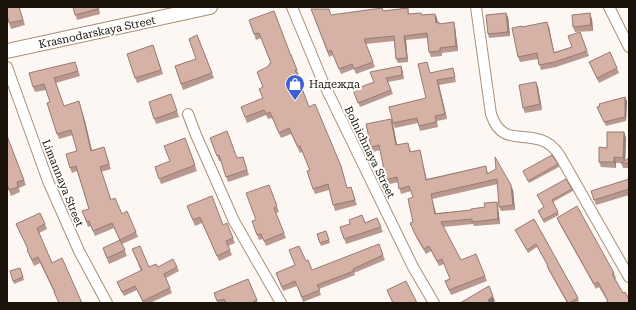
<svg xmlns="http://www.w3.org/2000/svg" width="636" height="310" font-family="'Roboto Serif',serif">
<style>
.lines{fill:none;stroke-linecap:round;stroke-linejoin:round}
.street-casing{stroke:#a89077;stroke-width:12}
.secondary-casing{stroke:#a89077;stroke-width:16}
.street{stroke:#fff;stroke-width:10}
.secondary{stroke:#fff;stroke-width:14}
.wall{fill:#b8988f}
.shaded-wall{fill:#967c74}
.building{fill:#d6b1a6;stroke:#967c74}
.labels{text-anchor:middle;stroke-width:4;stroke-linejoin:round;paint-order:stroke}
.street-label{font-size:11px;fill:#1b1209;stroke:#fff}
.poi-label{font-size:11px;fill:#1b1209;stroke:#fff;text-anchor:start}
</style>
<rect width="100%" height="100%" fill="#fcf7f2"/>
<g class="lines">
<defs>
<g id="street">
<path d="M292 7 323 82 413 267 434 303"/>
<path d="M476 7 491 114C501 144 519 133 541 140 550 143 555 148 560 156L629 277"/>
<path d="M609 7 629 47"/>
<path d="M7 67 48 181 79 251 107 303"/>
<path d="M188 114 196 135 234 221 281 303"/>
</g>
<path id="secondary" d="M7 51 210 7"/>
</defs>
<use href="#street" class="street-casing"/>
<use href="#secondary" class="secondary-casing"/>
<use href="#street" class="street"/>
<use href="#secondary" class="secondary"/>
</g>
<g class="wall">
<path d="M19 7 25 25 11 29 9 23Z"/>
<path d="M73 7H103L99 8 100 14 77 20Z"/>
<path d="M382 8 383 11 408 8 409 14 422 15 435 14 437 18 438 23 440 24 454 22 455 27 458 51 442 53V56L431 57 429 52 427 38 406 40 408 62 398 63 396 59 394 41 366 44 375 67 356 74 354 69 341 74 333 55 329 57 311 9 331 15Z"/>
<path d="M508 17 510 36 489 38 488 34Z"/>
<path d="M592 19 593 31 575 32 573 27Z"/>
<path d="M249 20 291 56 297 70 299 75 297 76 309 107 341 166 347 188 351 187 357 205 335 211 329 190 315 194 313 189 310 171 302 152 300 153 291 134 281 138 272 118 268 119 266 115 247 123 241 107 263 98V87L271 63 261 38 256 40Z"/>
<path d="M522 27H549L554 52 572 47 580 32 589 56 556 67 541 70 538 59 520 62 518 57Z"/>
<path d="M197 35 214 78 183 90 175 66 196 59Z"/>
<path d="M153 45 163 74 137 83 127 54Z"/>
<path d="M75 62 80 76 56 83 62 102 64 106 85 121 92 150 104 147 111 169 101 172 111 200 136 232 138 237 122 244 127 256 109 264 103 248 120 241 114 228 95 236 91 226 88 227 82 211 89 209 77 171 72 173 70 168 77 151 73 135 59 139 47 103 50 102 46 90 35 92 33 87Z"/>
<path d="M427 62 430 73H454L456 82 439 85 447 119 437 121 438 127 420 131 418 123 395 128 393 123 426 98Z"/>
<path d="M589 62 617 68 619 73 599 83Z"/>
<path d="M401 66 403 71 404 79 388 82 393 94 360 107 353 90 374 82Z"/>
<path d="M538 87 542 110 525 113 523 108Z"/>
<path d="M171 94 179 117 156 124 149 102Z"/>
<path d="M627 101 626 121 606 126 597 107Z"/>
<path d="M391 119 393 124 397 145 410 148 411 152 421 155 426 179 486 166 488 174 513 190 515 210 501 211 499 207 498 184 432 199 436 213 471 210 498 207 500 224 474 226 473 224 443 227 461 260 485 276 487 281 451 295 445 281 450 279 444 264 439 266 431 251 426 254 417 239 412 228 413 222V197L411 191 401 194 398 182 387 185 385 180 384 170 380 150 373 152 371 147Z"/>
<path d="M624 132 626 138 625 161 629 158V168H623L621 163H616V168L601 167 599 162 607 148Z"/>
<path d="M7 136 26 185 19 188 20 192 11 196 7 185Z"/>
<path d="M185 138 197 171 161 184 155 167 170 161Z"/>
<path d="M210 138 237 158 243 157 249 175 228 182 221 161H219Z"/>
<path d="M558 164 559 167 529 183 523 171Z"/>
<path d="M629 177V195L596 205 591 191 629 179Z"/>
<path d="M269 185 279 212 276 213 286 238 266 246 263 239 259 240 254 227 256 220Z"/>
<path d="M572 189 573 191 553 202 559 215 544 223 538 211 544 207 537 195Z"/>
<path d="M187 206 223 225 233 238 235 243 228 246 232 255 219 261 202 223 195 226Z"/>
<path d="M377 218 383 232 346 244 340 227 365 223Z"/>
<path d="M557 218 614 273 616 278 615 279 623 293 608 302 599 287 596 289 559 223Z"/>
<path d="M534 219 578 298 579 301 575 303H567L548 269V266L537 247 528 253 517 233 515 230Z"/>
<path d="M16 224H45L47 229 39 233 52 263 82 303H59L54 292 40 263 34 266 29 255 28 249Z"/>
<path d="M326 231 330 243 321 246 317 234Z"/>
<path d="M132 249 149 267H177L179 271 166 278 172 293 150 303H142H143L137 290 124 296 117 282 141 271Z"/>
<path d="M383 255 385 260 354 273 355 275 319 289 321 295 303 302 297 286 283 291 276 273 306 261 312 270Z"/>
<path d="M20 268 24 280 14 284 10 271Z"/>
<path d="M248 279 258 303H218L214 293Z"/>
</g>
<g class="shaded-wall">
<path d="M506 13 508 17 510 36 508 32Z"/>
<path d="M590 13 592 19 593 31 591 25Z"/>
<path d="M435 14 437 18 438 28 436 23Z"/>
<path d="M454 22 455 27 458 51 456 46Z"/>
<path d="M547 22 549 27 555 58 554 53Z"/>
<path d="M404 36 406 40 408 62 407 58Z"/>
<path d="M437 80 439 85 447 119 445 114Z"/>
<path d="M536 82 538 87 542 110 540 104Z"/>
<path d="M625 97 627 101 626 121 625 117Z"/>
<path d="M79 101 85 121 93 156 91 151Z"/>
<path d="M391 119 393 124 398 150 396 145Z"/>
<path d="M624 132 626 138 625 163 623 158Z"/>
<path d="M420 150 421 155 428 185 426 180Z"/>
<path d="M614 157 616 163V168L614 162Z"/>
<path d="M511 185 513 190 515 210 513 205Z"/>
<path d="M431 194 432 199 437 218 435 214Z"/>
<path d="M497 202 498 207 500 224 498 219Z"/>
<path d="M493 296 495 301 492 303H489L488 300Z"/>
</g>
<g class="building">
<path d="M10 7H19L23 20 9 23 7 15V8Z"/>
<path d="M73 7H98V9L75 15Z"/>
<path d="M382 8 383 11 408 8V14L421 13 422 15 435 14 436 23 439 22V24L454 22 456 46 440 48V51L429 52 427 33 404 36 407 58 396 59 394 36 364 39 373 62 354 69 352 64 339 69 331 50 328 52 311 9H329L331 15Z"/>
<path d="M274 11 291 56V55L297 70H295L309 107 315 104 341 166 347 188 351 187 355 200 333 205 328 184 313 189 307 171 310 170 300 146 298 147 289 128 279 133 270 112 266 114 264 110 245 117 241 107 263 98 259 89 263 87 257 72 269 66V64L271 63 259 33 254 34 249 20Z"/>
<path d="M506 13 508 32 488 34 486 15Z"/>
<path d="M590 13 591 25 573 27 572 15Z"/>
<path d="M547 22 554 53 572 47 568 36 580 32 587 51 555 62 539 65 537 53 518 57 512 28 522 26V27Z"/>
<path d="M197 35 212 73 181 84 175 66 196 59 189 39Z"/>
<path d="M153 45 161 70 135 78 127 54Z"/>
<path d="M610 52 617 68 597 78 589 62Z"/>
<path d="M75 62 78 71 54 78 64 106 79 101 83 116 91 151 104 147 109 164 100 167 111 200 115 198 122 214 127 211 136 232 120 240 112 223 93 231 89 221 87 222 82 211 89 209 76 166 70 168 66 154 77 151 71 130 57 134 47 103 50 102 44 84 33 87 29 73Z"/>
<path d="M427 62 430 73 453 68 455 77 437 80 445 114 435 116 436 122 419 126 417 118 393 123 389 107 426 98 418 64Z"/>
<path d="M401 66 402 75 386 78 391 90 358 103 353 90 374 82 370 72Z"/>
<path d="M536 82 540 104 523 108 519 85Z"/>
<path d="M171 94 177 111 154 119 149 102Z"/>
<path d="M625 97V117L604 122 597 107 600 106 599 104Z"/>
<path d="M391 119 396 145 408 143 410 152 420 150 426 180 486 166 487 174 496 169 495 157 511 185 513 205 499 207 497 179 431 194 435 214 471 210V209L485 207 484 203 497 202 498 219 472 222V219L441 222 461 260 476 254 485 276 449 290 445 281 450 279 442 259 437 261 429 246 424 249 415 234 410 223 413 222 408 199 413 197 409 186 399 189 397 177 385 180 383 170H384L379 145 371 147 366 124Z"/>
<path d="M227 131 237 158 243 157 247 170 226 177 219 155 217 156 210 138Z"/>
<path d="M607 132H624L623 158 614 157V162H599V147L607 148Z"/>
<path d="M7 136 24 180 17 182 18 187 9 190 7 184Z"/>
<path d="M185 138 195 165 159 179 155 167 170 161 164 146Z"/>
<path d="M552 155 558 164 528 181 523 171Z"/>
<path d="M629 158V163H621Z"/>
<path d="M628 177H629V189L594 200 591 191 629 179Z"/>
<path d="M566 179 572 189 552 200 558 212 543 220 538 211 544 207 537 195Z"/>
<path d="M269 185 277 206 274 208 284 233 264 241 261 234 257 235 252 221 256 220 246 193Z"/>
<path d="M212 196 223 225 227 223 233 238 226 241 230 250 217 256 200 217 193 220 187 206Z"/>
<path d="M577 206 614 273 612 274 623 293 625 292 629 299V303H605L608 301 598 282 594 284 557 218Z"/>
<path d="M40 213 45 224 37 228 52 263 62 258 82 303H59L54 292H55L38 257 32 260 27 250 28 249 16 224Z"/>
<path d="M362 215 365 223 377 218 381 227 344 239 340 227 350 224 349 220Z"/>
<path d="M534 219 578 298 569 303H568L547 266H548L536 244 527 250 515 230Z"/>
<path d="M326 231 329 240 320 243 317 234Z"/>
<path d="M120 240 125 250 107 258 103 248Z"/>
<path d="M379 244 383 255 353 269 354 271 317 285 320 290 302 297 295 281 282 287 276 273 295 265 289 250 299 246 306 261 308 260 312 270Z"/>
<path d="M140 246 149 267 156 264 158 267 173 259 177 267 164 274 170 288 143 301 135 286 122 292 117 282 142 270 132 249Z"/>
<path d="M20 268 23 277 13 281 10 271Z"/>
<path d="M248 279 257 300 251 303H226L224 299 217 301 214 293Z"/>
<path d="M406 281 417 303H393L387 290Z"/>
<path d="M489 286 493 296 488 300 490 303H460Z"/>
</g>
<defs>
<symbol id="shop-pin" viewBox="-11 -11 22 30"><path d="M0 17L-7.5 6A9.5 9.5 0 1 1 7.5 6Z" fill="#3e5fd1" stroke="#fff"/><path d="M-5-2.5h2.3a2.7 3.5 0 0 1 5.4 0H5L5.5 6h-11ZM-1.5-2.5h3a1.5 2.3 0 0 0-3 0Z" fill="#fff"/></symbol>
</defs>
<g fill-rule="evenodd">
<use href="#shop-pin" x="284" y="73" width="22" height="30"/>
</g>
<g class="labels">
<g class="street-label">
<text transform="translate(97 32) rotate(-12)" y="4">Krasnodarskaya Street</text>
<text transform="translate(370 152) rotate(64)" y="4">Bolnichnaya Street</text>
<text transform="translate(63 183) rotate(68)" y="4">Limannaya Street</text>
</g>
<g class="poi-label">
<text x="309" y="88">Надежда</text>
</g>
</g>
<rect width="636" height="310" fill="none" stroke="#1b1209" stroke-width="16"/>
</svg>
